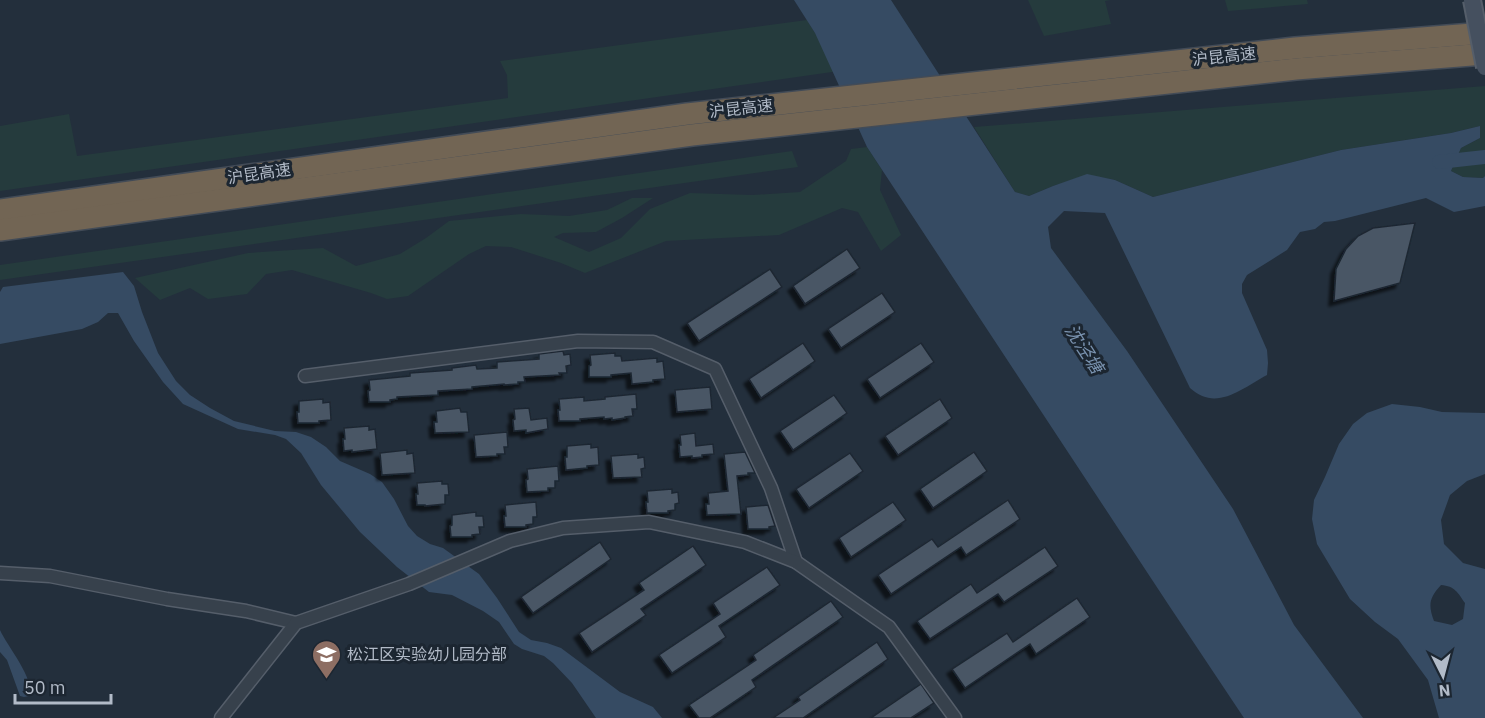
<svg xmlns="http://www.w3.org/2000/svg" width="1485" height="718" font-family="'IBM Plex Sans','Noto Sans SC',sans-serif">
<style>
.green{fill:#253b3d}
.water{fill:#364b63;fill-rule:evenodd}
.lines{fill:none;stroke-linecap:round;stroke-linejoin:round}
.canal{stroke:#364b63;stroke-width:14}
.building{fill:#495665;stroke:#1e2833;stroke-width:1.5;filter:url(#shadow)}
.minor-casing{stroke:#555e6a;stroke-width:15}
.motorway-casing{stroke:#424b57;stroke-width:24}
.minor{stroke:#37414c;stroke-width:12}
.motorway{stroke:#726554;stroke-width:21}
.secondary-bridge-casing{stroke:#555e6a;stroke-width:20;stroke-linecap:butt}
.secondary-bridge{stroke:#45505f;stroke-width:16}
.labels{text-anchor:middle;stroke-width:6;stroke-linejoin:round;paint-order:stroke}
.street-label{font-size:16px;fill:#b2bbc8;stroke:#1c2631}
.poi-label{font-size:16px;fill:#b2bbc8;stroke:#1c2631;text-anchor:start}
.water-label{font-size:18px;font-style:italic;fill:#7a93b0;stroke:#1c2631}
</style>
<defs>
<filter id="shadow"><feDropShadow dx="-5" dy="5" stdDeviation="1.5" flood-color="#0009"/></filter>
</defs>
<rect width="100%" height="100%" fill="#232f3c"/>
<g class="green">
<path d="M1028 0H1111L1105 1 1111 24 1044 36Z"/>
<path d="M1225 0H1307L1308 4 1228 11Z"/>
<path d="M807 20 839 71 0 191V126L69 114 77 156 508 98 507 75 500 61Z"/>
<path d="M1485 86V176L1483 178 1463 177 1451 171 1461 148 1480 138V126L1451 133 1341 150 1153 197 1115 180 1087 175 1053 186 1029 196 1015 192 974 127Z"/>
<path d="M867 147 882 170 880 190 901 235 881 251 858 212 842 208 779 235 666 241 585 273 561 263 511 247 486 246 469 254 408 296 387 299 371 293 292 270 266 274 247 294 208 299 190 288 160 300 135 278 248 253 323 248 356 266 400 254 426 238 449 221 521 214 569 216 607 210 632 198H653L622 218 596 232 563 233 554 237 589 252 621 238 650 209 690 193 752 195 800 192 846 161 851 149Z"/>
<path d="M792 151 798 167 0 280V265Z"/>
</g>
<g class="water">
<path d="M794 0H891L1015 192 1029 196 1053 186 1087 174 1115 180 1153 197 1341 150 1451 133 1480 126V138L1461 148 1451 171 1463 177 1483 178 1485 176V206L1454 212 1426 198 1335 221 1324 222 1315 229 1300 232 1287 250 1247 275 1242 284V293L1267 350 1268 363 1267 375C1241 389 1216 412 1190 388L1105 213 1064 211 1048 227 1051 248 1127 351 1233 509 1294 625 1363 718H1244L1168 604 867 147 815 33Z"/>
<path d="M123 272 134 286 142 312 158 353 176 381 190 395 210 408 234 421 275 431 296 432 311 437 326 447 340 461 370 474 382 482 394 499 408 526 417 536 430 544 443 548 479 574 497 598 519 632 531 640 547 643 561 648 620 692 653 707 662 718H596L572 683 553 663 544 656 522 649 514 644 499 622 483 611 452 595 429 592 397 567 360 532 321 485 301 453 286 439 275 435 238 429 183 404 163 382 134 341 118 313H108L98 322 82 329 0 344V292L3 287Z"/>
<path d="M1392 404 1420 407 1442 412 1485 413V474L1467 481 1450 495 1441 520 1444 544 1463 563 1485 569V718H1439L1428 680 1398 639 1375 622 1350 599 1317 544 1312 519 1314 500 1325 477 1339 444 1353 424 1367 413ZM1441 585C1455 586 1458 593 1465 603L1463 619 1452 625 1434 621C1428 605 1429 598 1441 585Z"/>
<path d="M0 630C7 646 36 680 29 696L24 697 20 696 7 660 0 652Z"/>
</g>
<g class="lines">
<path class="canal" d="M1439 162 1485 157"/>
</g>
<g class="building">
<path d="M1415 223 1400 283 1334 301 1336 269 1346 249 1358 236 1373 228Z"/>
<path d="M847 249 860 268 805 304 793 286Z"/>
<path d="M770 269 782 287 699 341 687 323Z"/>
<path d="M882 293 895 312 841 348 828 329Z"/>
<path d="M803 343 815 361 761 398 749 379Z"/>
<path d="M921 343 934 362 880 398 867 379Z"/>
<path d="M563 351 564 355 570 354 571 365 566 366 567 373H559L560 375 524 377 525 382H518V384L504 385V384L472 387V389L438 391V395L397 397V399L390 400V402H369L368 391 370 390 369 380 410 376V373L452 370V368L476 365 477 369 497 368V362L539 359V354Z"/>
<path d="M615 353V356H621L622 361 657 358V362L663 361 665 379 653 380V382L632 384 631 373 611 375V377H589V366L591 365 590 355Z"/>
<path d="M710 387 712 409 677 412 675 390Z"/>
<path d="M636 394 637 409H632L633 416 625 417V418L612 420V418L604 419V417L580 419V421H559L558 410H560L559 399 584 397V401L605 399V397Z"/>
<path d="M834 395 847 413 793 450 780 431Z"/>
<path d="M323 399V403L330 402 331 420 319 421V423H298L297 412H299V401Z"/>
<path d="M940 399 952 418 898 455 885 436Z"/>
<path d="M460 408 461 412H467L469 432 435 433 434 422H437L436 411Z"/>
<path d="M529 408 531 420 547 418 548 429 526 433V430L514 431 513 420 515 419 514 409Z"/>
<path d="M369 426V430L375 429 377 449 352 452V450L344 451 343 439H345L344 428Z"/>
<path d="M507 432 508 447H504L505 454H497V456L476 457 474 435Z"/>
<path d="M695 433 696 446 713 444 714 454 702 455V457L692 458V456L680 457 679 445H681L680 435Z"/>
<path d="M591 444V448L598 447 599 465 587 466V468L566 470 565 457H567V446Z"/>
<path d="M407 450V454L413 453 415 473 382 475 380 453Z"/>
<path d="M745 452 755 473H748V475L737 476 741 514 707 515 706 504H709L708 493 728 491 724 454Z"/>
<path d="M974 452 987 471 933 508 920 489Z"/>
<path d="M850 453 863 471 809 508 796 489Z"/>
<path d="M638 454V458L644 457 645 468 641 469 642 477 613 478 611 456Z"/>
<path d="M558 466 559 481H555V488H548V491L527 492 526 480 528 479 527 469Z"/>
<path d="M442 481V484H448L449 495H445V504L425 506V505H417L416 494H418L417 483Z"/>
<path d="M672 489V493L678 492 679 503 675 504V510L668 511V513H647L646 502H648L647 491Z"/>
<path d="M1008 500 1020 519 966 555 961 547 891 594 878 575 932 539 938 547Z"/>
<path d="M536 502 537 517H533V524L526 525V527H505L504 516H506L505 505Z"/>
<path d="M893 502 906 520 851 557 839 538Z"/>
<path d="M768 505 775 526 769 527V529H748L746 507Z"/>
<path d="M476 512V516H483L484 527H479L480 534 472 535V537H451L450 526 452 525V515Z"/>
<path d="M600 542 611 559 533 613 521 597Z"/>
<path d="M693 546 706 565 641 609 646 615 592 652 579 633 644 590 639 583Z"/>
<path d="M1045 547 1058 566 1004 602 998 594 930 639 917 621 971 584 977 593Z"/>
<path d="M767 567 780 585 719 626 726 637 672 673 659 655 720 614 713 603Z"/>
<path d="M1077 598 1090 617 1036 654 1030 644 965 688 952 669 1007 633 1013 642Z"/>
<path d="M831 601 843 617 752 680 756 687 710 718H699L689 705 756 660 753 655Z"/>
<path d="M877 642 888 659 803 718H773L800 700 798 697Z"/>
<path d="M921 684 934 703 911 718H871Z"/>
</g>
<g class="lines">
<defs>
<g id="minor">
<path d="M305 376 578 341 653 342 715 369 771 488 796 562"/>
<path d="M0 573 50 576 167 599 246 611 296 623"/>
<path d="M221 718 296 623 409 584 510 541 563 528 649 522 745 542 796 562 889 627 955 718"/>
</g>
<g id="motorway">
<path d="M0 210 687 114 1295 48 1485 33"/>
<path d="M0 230 692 135 1296 69 1485 54"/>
</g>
</defs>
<use href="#minor" class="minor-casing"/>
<use href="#motorway" class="motorway-casing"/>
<use href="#minor" class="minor"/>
<use href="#motorway" class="motorway"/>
<defs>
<path id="secondary-bridge" d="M1472 0 1485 67"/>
</defs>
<use href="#secondary-bridge" class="secondary-bridge-casing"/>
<use href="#secondary-bridge" class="secondary-bridge"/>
</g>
<defs>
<symbol id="school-pin" viewBox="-11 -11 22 30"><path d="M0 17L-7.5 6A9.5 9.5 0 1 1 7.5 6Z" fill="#8d6e63" stroke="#1c2631"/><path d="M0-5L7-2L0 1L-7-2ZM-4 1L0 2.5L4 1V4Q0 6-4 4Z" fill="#fff"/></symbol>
</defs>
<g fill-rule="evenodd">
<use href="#school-pin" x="310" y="638" width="33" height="45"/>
</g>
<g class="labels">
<g class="street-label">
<text transform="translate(1224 56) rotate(-6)" y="6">沪昆高速</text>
<text transform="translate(741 108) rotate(-6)" y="6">沪昆高速</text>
<text transform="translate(259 173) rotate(-8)" y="6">沪昆高速</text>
</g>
<g class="poi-label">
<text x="347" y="660">松江区实验幼儿园分部</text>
</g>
<g class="water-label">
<text transform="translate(1084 349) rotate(57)" y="6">沈泾塘</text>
</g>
</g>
<g transform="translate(1443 676) rotate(174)" stroke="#1c2631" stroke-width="4.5" paint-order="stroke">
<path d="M0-4.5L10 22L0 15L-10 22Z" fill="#b2bbc8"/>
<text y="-9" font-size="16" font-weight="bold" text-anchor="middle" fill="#b2bbc8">N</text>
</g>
<path d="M15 694v9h96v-9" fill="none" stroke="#b2bbc8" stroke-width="3"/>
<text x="24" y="694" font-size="18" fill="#b2bbc8" stroke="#1c2631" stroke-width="4.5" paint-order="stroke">50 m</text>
</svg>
